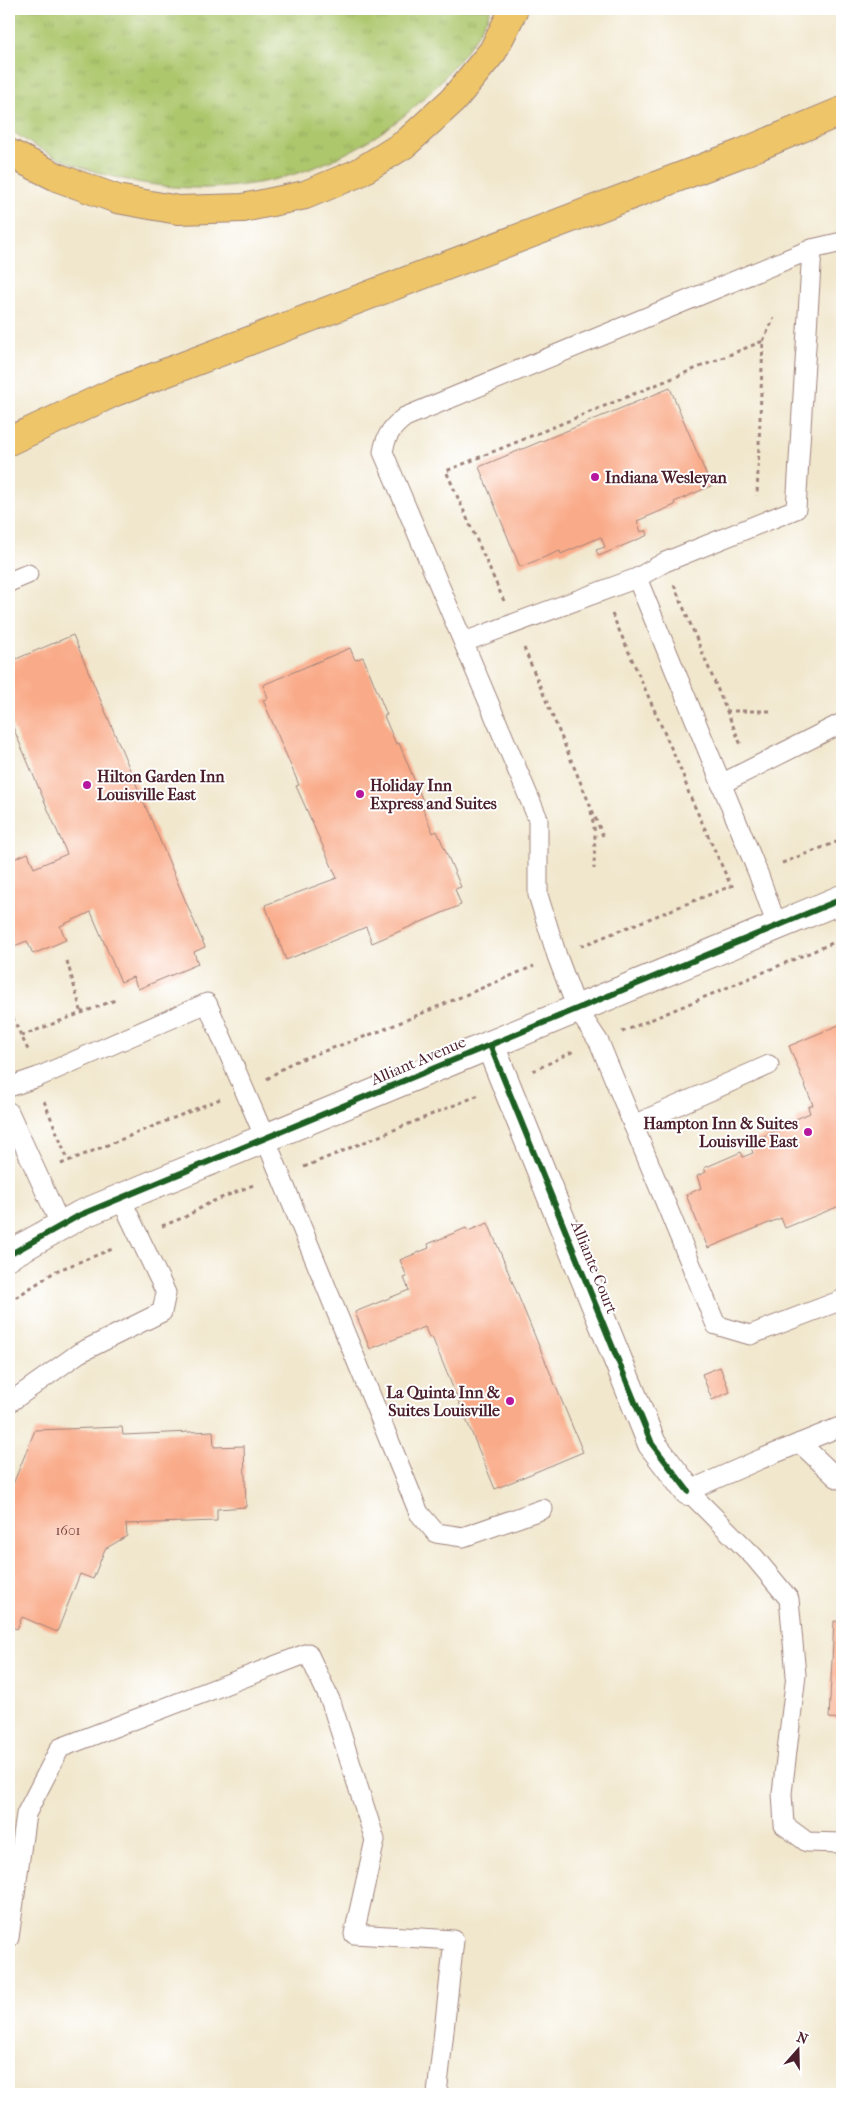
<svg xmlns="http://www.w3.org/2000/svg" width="851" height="2103" font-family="'IM FELL French Canon',serif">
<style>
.grass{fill:url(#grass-tufts);stroke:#7c734c}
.building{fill:#f9aa88}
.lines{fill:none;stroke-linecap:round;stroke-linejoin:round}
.lane-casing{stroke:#9e837c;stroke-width:21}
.street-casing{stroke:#9e837c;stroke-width:30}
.highway-casing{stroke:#9e837c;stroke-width:30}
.path{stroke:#9e837c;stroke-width:3;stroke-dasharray:4 4;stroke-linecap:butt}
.lane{stroke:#fff;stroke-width:19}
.street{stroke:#fff;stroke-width:28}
.highway{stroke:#eec569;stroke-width:28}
.cycleway-casing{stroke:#fff;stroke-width:9}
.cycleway{stroke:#1b5e20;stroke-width:6}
.poi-dot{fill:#b5179e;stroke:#fff;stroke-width:2}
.labels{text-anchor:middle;stroke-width:4;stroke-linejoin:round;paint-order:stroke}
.number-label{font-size:14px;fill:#764242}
.poi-label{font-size:16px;font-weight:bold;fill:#4a1f2b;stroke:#fff;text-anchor:start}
.street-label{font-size:16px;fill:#4a1f2b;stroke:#fff}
</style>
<defs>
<pattern id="grass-tufts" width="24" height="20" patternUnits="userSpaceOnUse" patternTransform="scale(1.25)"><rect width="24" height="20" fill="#adc76d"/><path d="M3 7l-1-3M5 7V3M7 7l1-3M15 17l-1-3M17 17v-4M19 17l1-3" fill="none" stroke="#96aa5f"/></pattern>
</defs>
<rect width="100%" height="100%" fill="#fff"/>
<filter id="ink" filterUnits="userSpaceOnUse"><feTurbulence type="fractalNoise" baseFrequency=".02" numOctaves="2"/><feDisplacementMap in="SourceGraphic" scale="10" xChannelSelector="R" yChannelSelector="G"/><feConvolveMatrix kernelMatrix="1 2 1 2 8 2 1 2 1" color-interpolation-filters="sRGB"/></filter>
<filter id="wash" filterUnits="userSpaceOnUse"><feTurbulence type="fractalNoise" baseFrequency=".0096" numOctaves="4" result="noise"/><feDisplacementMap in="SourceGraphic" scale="20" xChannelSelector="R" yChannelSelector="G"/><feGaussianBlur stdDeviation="1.12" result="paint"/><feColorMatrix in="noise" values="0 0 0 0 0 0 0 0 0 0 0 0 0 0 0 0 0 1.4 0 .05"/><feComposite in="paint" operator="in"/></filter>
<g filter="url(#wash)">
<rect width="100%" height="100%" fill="#f1e7cd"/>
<path class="grass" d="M9 9H491C480 36 459 61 439 83 355 173 234 208 115 177 77 168 40 152 9 129Z"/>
<g id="blocks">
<g class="building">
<path d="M670 388 711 486 674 502 675 505 637 521 641 532 646 530 648 535 599 556 596 550 605 547 601 537 561 554 560 551 520 567 479 467Z"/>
<path d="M73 635 205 947 194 952 198 964 138 989 133 977 121 982 91 912 60 926 66 940 33 954 27 941 14 946 9 933V861L28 853 34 868 67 854 9 718V662Z"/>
<path d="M350 648 355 660 363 657 387 715 384 716 396 744 399 743 423 801 420 802 433 833 437 831 461 887 455 889 461 905 372 943 366 927 286 960 265 905 337 878 296 786 299 785 263 700 268 698 263 685Z"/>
<path d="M841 1024 842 1205 785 1228 781 1218 708 1248 686 1195 701 1188 697 1176 706 1172 704 1168 741 1152 743 1157 753 1153 749 1142 797 1122 796 1119 810 1113 808 1107 813 1105 789 1046Z"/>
<path d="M488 1223 583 1452 495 1489 432 1337 429 1338 425 1327 370 1349 355 1312 409 1290 404 1278 407 1277 400 1260 429 1248 428 1244 466 1228 468 1231Z"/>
<path d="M720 1367 730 1392 712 1400 702 1374Z"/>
<path d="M122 1427 123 1435 213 1431 214 1447 244 1446 246 1507 217 1509V1521L126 1524 127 1536 105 1549 93 1579 80 1574 57 1632 22 1617 17 1629 9 1626V1494L35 1430Z"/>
<path d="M834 1621 842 1622V1719L829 1718Z"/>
</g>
</g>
</g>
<g filter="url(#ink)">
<use href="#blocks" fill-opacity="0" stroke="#9e837c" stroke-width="1"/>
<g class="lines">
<defs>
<g id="lane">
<path d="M812 249 842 242"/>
<path d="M9 582 28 574"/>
<path d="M464 642 637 578"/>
<path d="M721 784 842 723"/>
<path d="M777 926 758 873 637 578 665 562 796 509 812 249 405 417C392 427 386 435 383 452L538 819V895L557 956 577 1009 599 1042 716 1325 750 1335 842 1300"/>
<path d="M9 1087 38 1077 207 1003 265 1138 419 1513 436 1533 463 1537 543 1509"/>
<path d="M9 1112 61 1226"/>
<path d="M633 1125 769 1065"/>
<path d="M9 1403 79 1353 162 1312 166 1293 121 1199"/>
<path d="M842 1426 761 1459 688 1491 755 1558 789 1599 796 1675 782 1793 784 1825 807 1842 842 1843"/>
<path d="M800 1443 836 1477 842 1480"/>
<path d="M9 1938 26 1814 60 1748 308 1653 331 1702 375 1840 354 1934 454 1940 437 2094"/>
</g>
<g id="street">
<path d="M490 1045 652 1444 688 1491"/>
<path d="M9 1255 80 1215 842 899"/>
</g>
<g id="highway">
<path d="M9 153 59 178 117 199 178 210 243 208 305 195 358 173 405 144 453 100 493 51 514 9"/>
<path d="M9 441 115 392 742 153 842 111"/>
</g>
</defs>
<use href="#lane" class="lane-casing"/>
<use href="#street" class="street-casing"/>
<use href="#highway" class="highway-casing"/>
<g class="path">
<path d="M763 341 774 318"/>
<path d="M674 585 741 745"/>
<path d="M504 601 446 471 763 341 757 496"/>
<path d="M612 614 683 775 689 794 731 886"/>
<path d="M524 648 603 836"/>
<path d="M726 711H772"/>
<path d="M591 811 595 833 594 869"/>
<path d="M782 863 842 840"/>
<path d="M581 946 736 884"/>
<path d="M67 961 82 1014"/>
<path d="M9 1010 29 1052"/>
<path d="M622 1032 842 939"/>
<path d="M21 1036 118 999"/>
<path d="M533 1071 574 1051"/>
<path d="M267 1079 291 1063 380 1031 534 966"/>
<path d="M44 1101 68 1160"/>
<path d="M61 1164 220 1099"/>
<path d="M304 1167 479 1095"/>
<path d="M162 1226 185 1217 211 1202 256 1184"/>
<path d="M9 1302 56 1271 115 1248"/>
</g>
<use href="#lane" class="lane"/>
<use href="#street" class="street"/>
<use href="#highway" class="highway"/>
<defs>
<g id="cycleway">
<path d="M490 1045 652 1444 688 1491"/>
<path d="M9 1255 80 1215 842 899"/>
</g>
</defs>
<use href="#cycleway" class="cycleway-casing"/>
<use href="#cycleway" class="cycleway"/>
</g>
</g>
<g class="poi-dot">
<circle cx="595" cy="477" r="5"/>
<circle cx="87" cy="785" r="5"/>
<circle cx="360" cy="794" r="5"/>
<circle cx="808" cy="1132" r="5"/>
<circle cx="510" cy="1401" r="5"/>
</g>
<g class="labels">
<g class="number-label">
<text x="68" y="1535">1601</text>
</g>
<g class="poi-label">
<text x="605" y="483">Indiana Wesleyan</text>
<text x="97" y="782">Hilton Garden Inn<tspan x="97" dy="18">Louisville East</tspan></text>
<text x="370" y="791">Holiday Inn<tspan x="370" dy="18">Express and Suites</tspan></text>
<text x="798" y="1129" text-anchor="end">Hampton Inn &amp; Suites<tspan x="798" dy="18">Louisville East</tspan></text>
<text x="500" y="1398" text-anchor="end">La Quinta Inn &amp;<tspan x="500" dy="18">Suites Louisville</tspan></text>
</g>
<g class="street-label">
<text transform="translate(418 1060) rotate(-23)" y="6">Alliant Avenue</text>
<text transform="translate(595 1267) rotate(68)" y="6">Alliante Court</text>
</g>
</g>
<rect width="851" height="2103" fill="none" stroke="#fff" stroke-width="30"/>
<g transform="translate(798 2050) rotate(20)" stroke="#ffffff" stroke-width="4" paint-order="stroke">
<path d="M0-4L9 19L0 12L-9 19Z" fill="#4a1f2b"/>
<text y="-8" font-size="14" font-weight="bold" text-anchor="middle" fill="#4a1f2b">N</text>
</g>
</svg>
